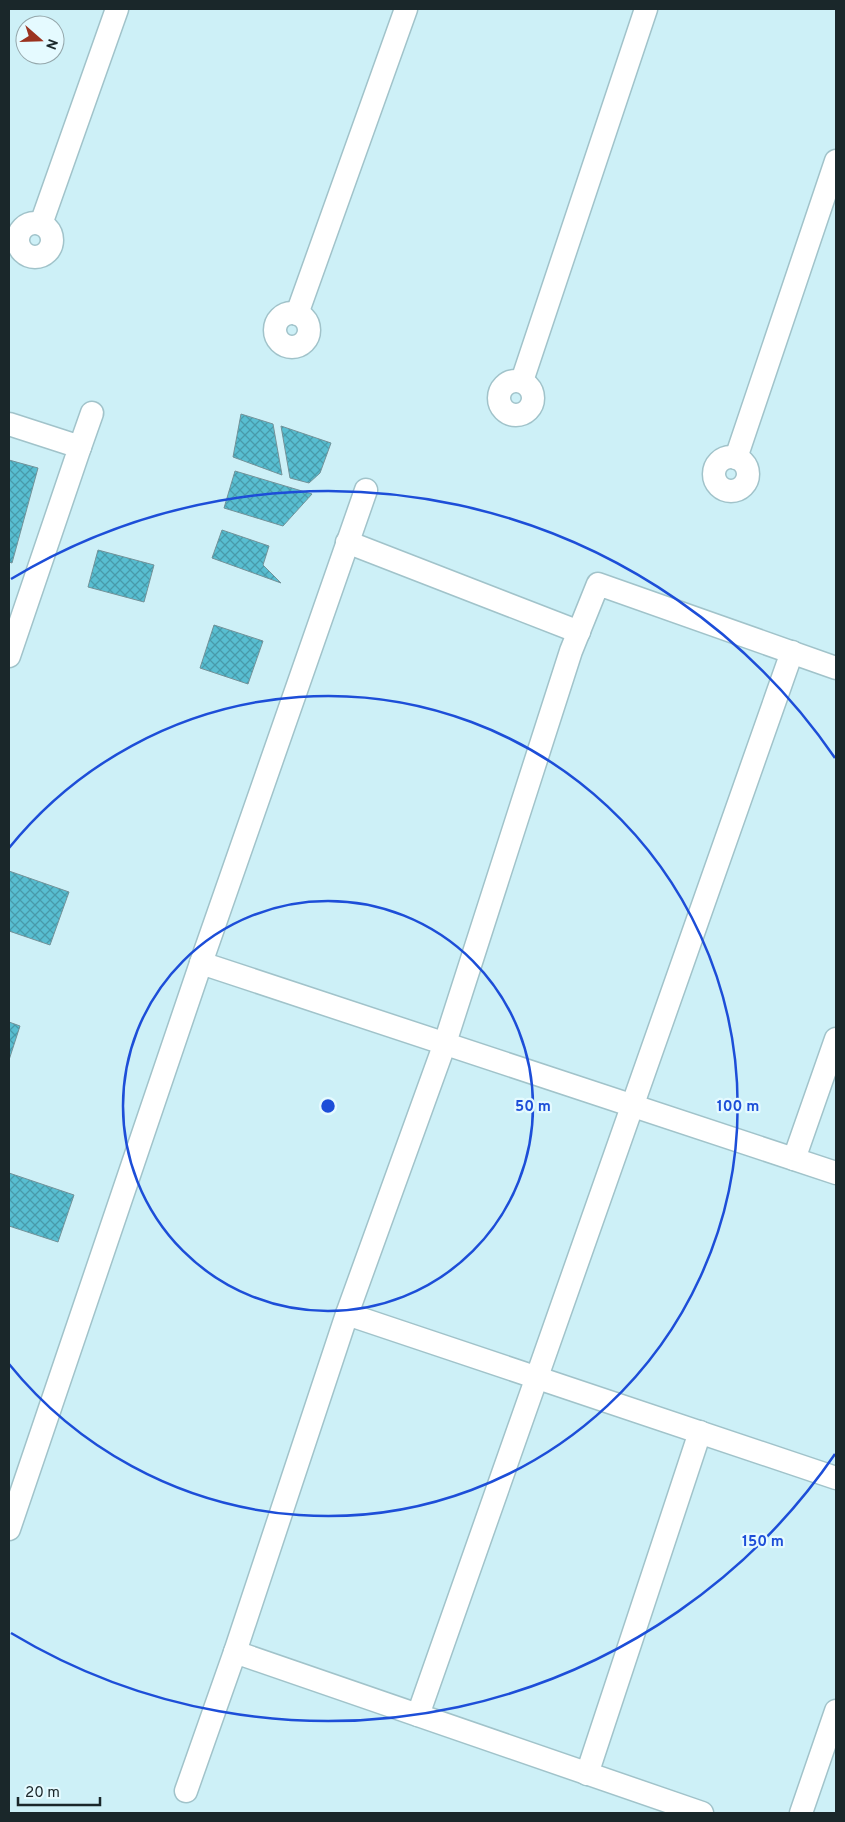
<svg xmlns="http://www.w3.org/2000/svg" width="845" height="1822" font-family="Overpass,sans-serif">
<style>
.building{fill:url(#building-cross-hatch);stroke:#729299}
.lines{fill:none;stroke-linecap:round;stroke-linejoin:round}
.street-casing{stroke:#a1c3ca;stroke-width:25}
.street{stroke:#fff;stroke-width:22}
.ring{fill:none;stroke:#1d4ed8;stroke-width:2.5}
.centre{fill:#1d4ed8;stroke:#e5faff;stroke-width:2.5}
.ring-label{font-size:15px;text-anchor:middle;font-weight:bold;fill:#1d4ed8;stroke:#e5faff;stroke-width:4.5;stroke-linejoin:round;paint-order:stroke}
</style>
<defs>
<pattern id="building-cross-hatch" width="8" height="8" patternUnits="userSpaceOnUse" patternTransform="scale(1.25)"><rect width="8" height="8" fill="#58bed1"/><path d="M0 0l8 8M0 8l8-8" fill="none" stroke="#489aaa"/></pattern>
</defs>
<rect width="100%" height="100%" fill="#cdf0f7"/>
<g class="building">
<path d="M241 414 273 424 282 475 233 457Z"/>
<path d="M281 426 331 443 320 473 309 483 290 478Z"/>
<path d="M9 460 38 468 12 563 9 562Z"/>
<path d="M235 471 312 494 283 526 224 508Z"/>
<path d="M222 530 269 546 263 565 281 583 212 558Z"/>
<path d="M98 550 154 565 144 602 88 587Z"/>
<path d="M214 625 263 641 248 684 200 668Z"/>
<path d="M9 871 69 892 50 945 9 931Z"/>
<path d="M9 1022 20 1026 9 1060Z"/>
<path d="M9 1173 74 1195 58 1242 9 1226Z"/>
</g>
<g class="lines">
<defs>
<g id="street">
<circle cx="35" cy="240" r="17"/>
<path d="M41 224 117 9"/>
<circle cx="292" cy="330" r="17"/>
<path d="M297 314 406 9"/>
<circle cx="516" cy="398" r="17"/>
<path d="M522 381 646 9"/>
<path d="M9 424 80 447 9 656"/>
<path d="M80 447 92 413"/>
<circle cx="731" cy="474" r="17"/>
<path d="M736 458 836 161"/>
<path d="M347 542 579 632"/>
<path d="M201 963 836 1173"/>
<path d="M794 1159 836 1039"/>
<path d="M347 1314 836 1478"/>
<path d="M9 1529 201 963 366 490"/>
<path d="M235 1652 347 1314 445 1043 571 651 598 584 836 668"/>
<path d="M418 1715 792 652"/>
<path d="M587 1774 700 1432"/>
<path d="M186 1791 235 1652 702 1813"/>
<path d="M801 1813 836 1711"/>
</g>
</defs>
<use href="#street" class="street-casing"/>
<use href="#street" class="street"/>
</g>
<g class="ring">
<circle cx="328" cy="1106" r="205"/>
<path d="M9 848A410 410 0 1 1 9 1364"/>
<path d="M835 1454A615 615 0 0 1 11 1633M11 579A615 615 0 0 1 835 758"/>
</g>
<circle cx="328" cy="1106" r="8" class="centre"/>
<g class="ring-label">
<text x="533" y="1111">50 m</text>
<text x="738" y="1111">100 m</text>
<text x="763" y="1546">150 m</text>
</g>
<rect width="845" height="1822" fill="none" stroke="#1a272a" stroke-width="20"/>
<g transform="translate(40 40) rotate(110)"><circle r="24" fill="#e5faff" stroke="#94a6aa"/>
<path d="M0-4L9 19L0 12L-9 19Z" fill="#9b321f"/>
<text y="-8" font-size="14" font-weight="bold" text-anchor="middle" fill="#1a272a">N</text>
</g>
<path d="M18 1797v8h82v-8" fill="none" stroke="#1a272a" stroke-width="2.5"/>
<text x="25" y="1797" font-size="15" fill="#1a272a" stroke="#e5faff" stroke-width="4" paint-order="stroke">20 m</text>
</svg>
